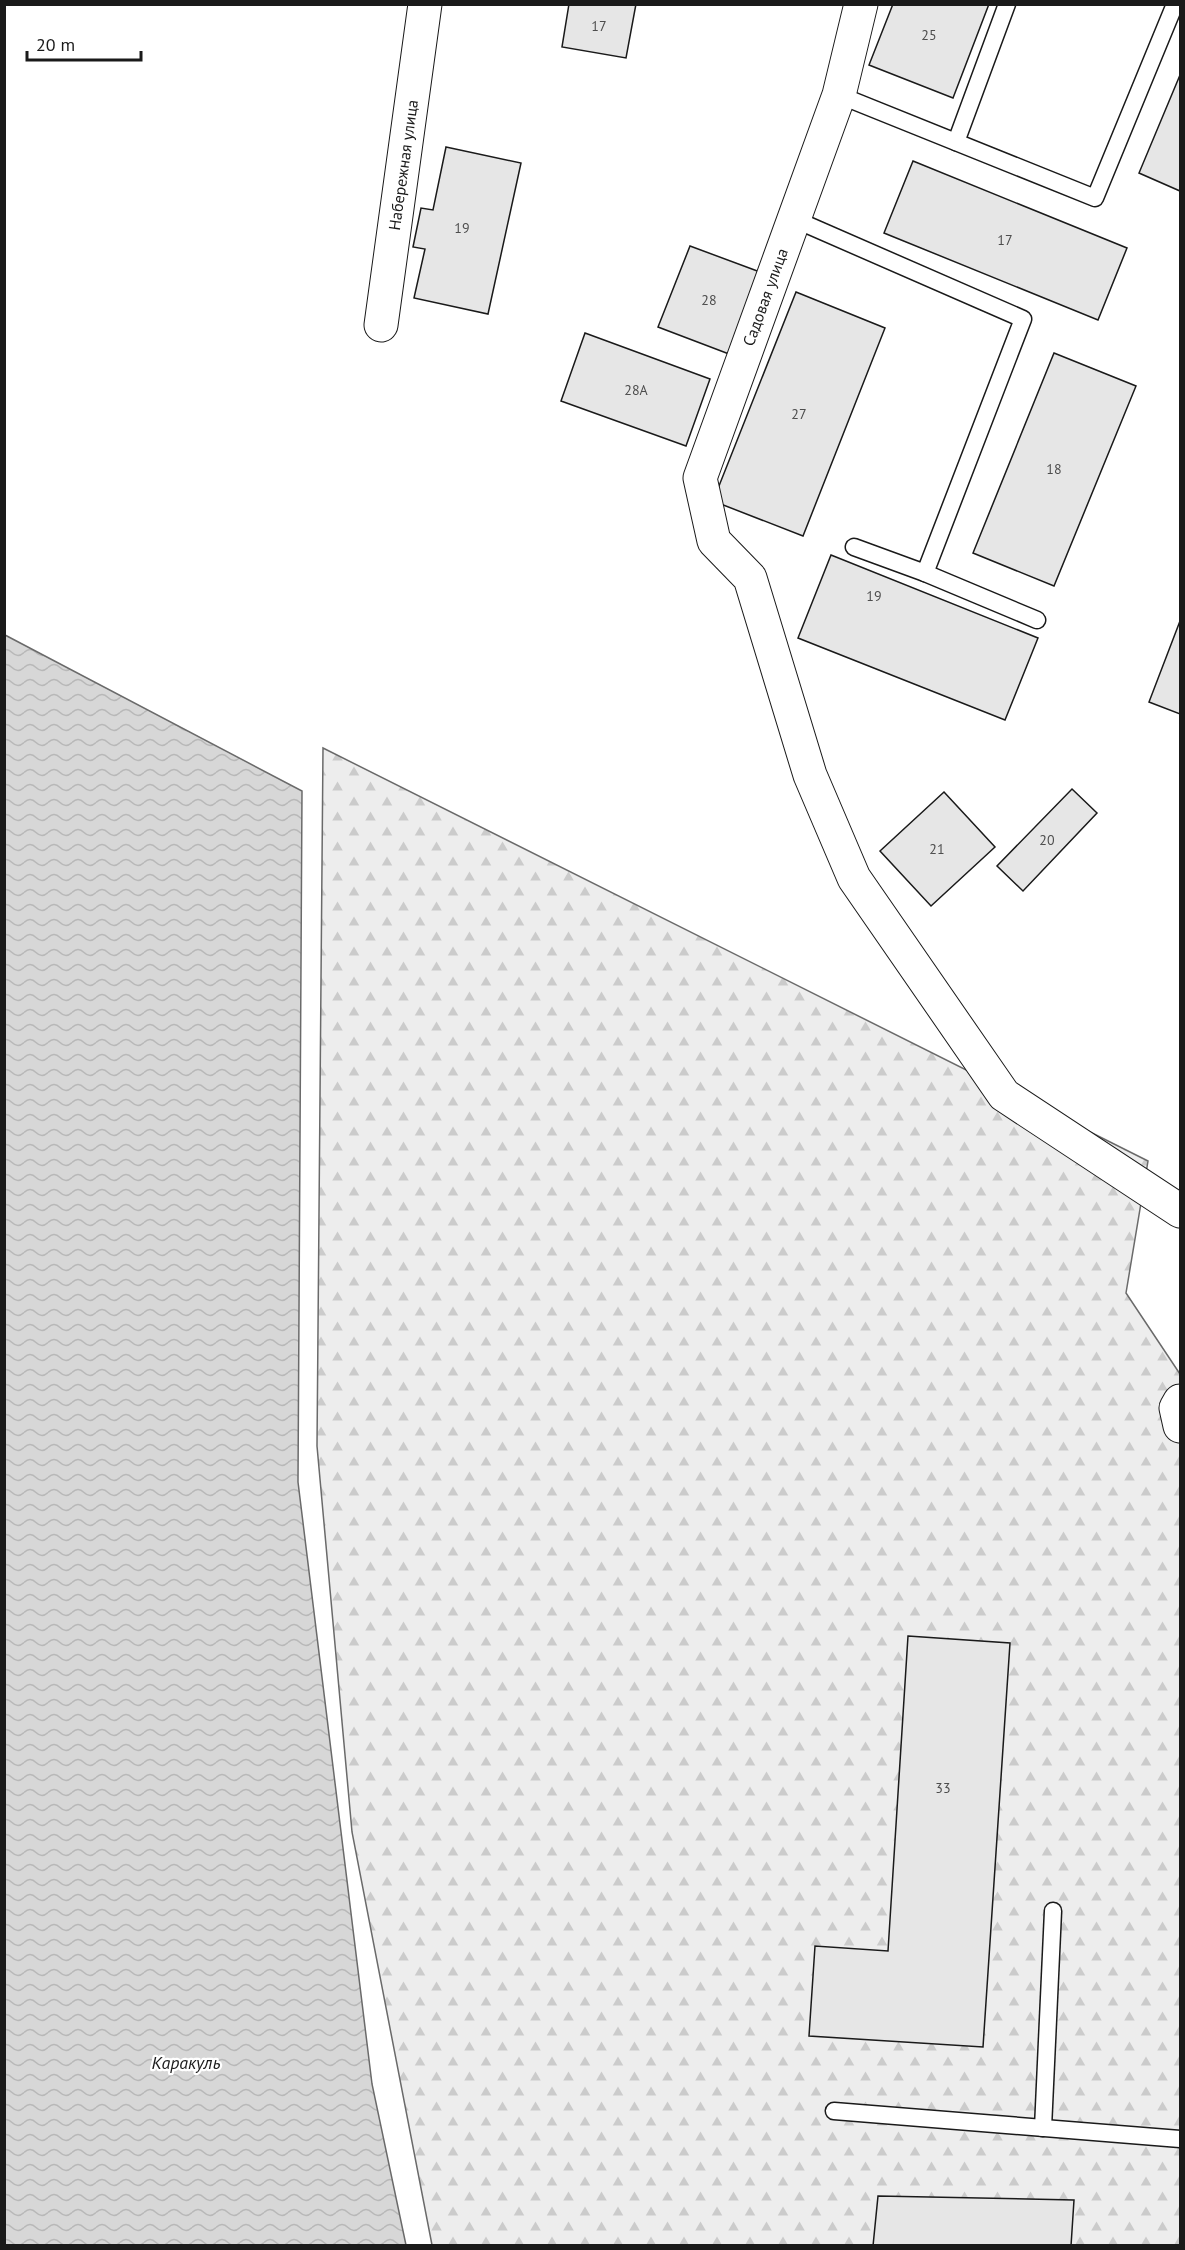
<svg xmlns="http://www.w3.org/2000/svg" width="1185" height="2250" font-family="'PT Sans',sans-serif">
<style>
.forest{fill:url(#forest-firs);stroke:#6a6a6a;stroke-width:1.5}
.water{fill:url(#water-waves);stroke:#6a6a6a;stroke-width:1.5}
.building{fill:#e6e6e6;stroke:#1a1a1a;stroke-width:1.5}
.lines{fill:none;stroke-linecap:round;stroke-linejoin:round}
.lane-casing{stroke:#1a1a1a;stroke-width:19}
.street-casing{stroke:#1a1a1a;stroke-width:35}
.lane{stroke:#fff;stroke-width:16}
.street{stroke:#fff;stroke-width:33}
.labels{text-anchor:middle;stroke-width:4.5;stroke-linejoin:round;paint-order:stroke}
.number-label{font-size:14px;fill:#4d4d4d}
.street-label{font-size:16px;fill:#1a1a1a;stroke:#fff}
.water-label{font-size:18px;font-style:italic;fill:#1a1a1a;stroke:#fff}
</style>
<defs>
<pattern id="forest-firs" width="22" height="20" patternUnits="userSpaceOnUse" patternTransform="scale(1.5)"><rect width="22" height="20" fill="#ededed"/><path d="M5 1l3.5 6h-7zM16 11l3.5 6h-7z" fill="#cbcbcb"/></pattern>
<pattern id="water-waves" width="16" height="10" patternUnits="userSpaceOnUse" patternTransform="scale(1.5)"><rect width="16" height="10" fill="#d7d7d7"/><path d="M0 5q4-4 8 0t8 0" fill="none" stroke="#b8b8b8"/></pattern>
</defs>
<rect width="100%" height="100%" fill="#fff"/>
<path class="forest" d="M323 748 1148 1161 1126 1293 1180 1374V2245H432L352 1832 317 1446Z"/>
<path class="water" d="M5 635 302 791 298 1482 372 2084 406 2245H5Z"/>
<g class="building">
<path d="M569 4H636L626 58 562 47Z"/>
<path d="M893 4H989L953 98 869 65Z"/>
<path d="M1180 75V191L1139 173Z"/>
<path d="M446 147 521 163 488 314 414 298 425 249 413 247 421 208 433 210Z"/>
<path d="M913 161 1127 248 1098 320 884 233Z"/>
<path d="M690 246 760 272 729 354 658 327Z"/>
<path d="M796 292 885 328 803 536 713 501Z"/>
<path d="M585 333 710 379 686 446 561 401Z"/>
<path d="M1054 353 1136 386 1054 586 973 553Z"/>
<path d="M831 555 1038 638 1005 720 798 638Z"/>
<path d="M1180 621V714L1149 702Z"/>
<path d="M1072 789 1097 813 1023 891 997 866Z"/>
<path d="M944 792 995 847 931 906 880 851Z"/>
<path d="M908 1636 1010 1643 983 2047 809 2036 815 1946 888 1951Z"/>
<path d="M878 2196 1074 2200 1071 2246H873Z"/>
</g>
<g class="lines">
<defs>
<g id="lane">
<path d="M839 95 1095 198 1175 4"/>
<path d="M956 142 1007 4"/>
<path d="M794 219 1023 319 925 573 854 547"/>
<path d="M925 573 1037 620"/>
<path d="M834 2111 1180 2139"/>
<path d="M1043 2128 1053 1911"/>
</g>
<g id="street">
<path d="M861 4 839 95 700 478 714 541 750 578 810 775 854 878 1004 1095 1180 1211"/>
<path d="M381 325 425 4"/>
<path d="M1180 1401 1176 1408 1180 1426"/>
</g>
</defs>
<use href="#lane" class="lane-casing"/>
<use href="#street" class="street-casing"/>
<use href="#lane" class="lane"/>
<use href="#street" class="street"/>
</g>
<g class="labels">
<g class="number-label">
<text x="599" y="31">17</text>
<text x="929" y="40">25</text>
<text x="462" y="233">19</text>
<text x="1005" y="245">17</text>
<text x="709" y="305">28</text>
<text x="636" y="395">28А</text>
<text x="799" y="419">27</text>
<text x="1054" y="474">18</text>
<text x="874" y="601">19</text>
<text x="1047" y="845">20</text>
<text x="937" y="854">21</text>
<text x="943" y="1793">33</text>
</g>
<g class="street-label">
<text transform="translate(403 165) rotate(-82)" y="6">Набережная улица</text>
<text transform="translate(765 297) rotate(-70)" y="6">Садовая улица</text>
</g>
<g class="water-label">
<text x="186" y="2069">Каракуль</text>
</g>
</g>
<rect width="1185" height="2250" fill="none" stroke="#1a1a1a" stroke-width="12"/>
<path d="M27 51v9h114v-9" fill="none" stroke="#1a1a1a" stroke-width="3"/>
<text x="36" y="51" font-size="18" fill="#1a1a1a" stroke="#ffffff" stroke-width="4.5" paint-order="stroke">20 m</text>
</svg>
